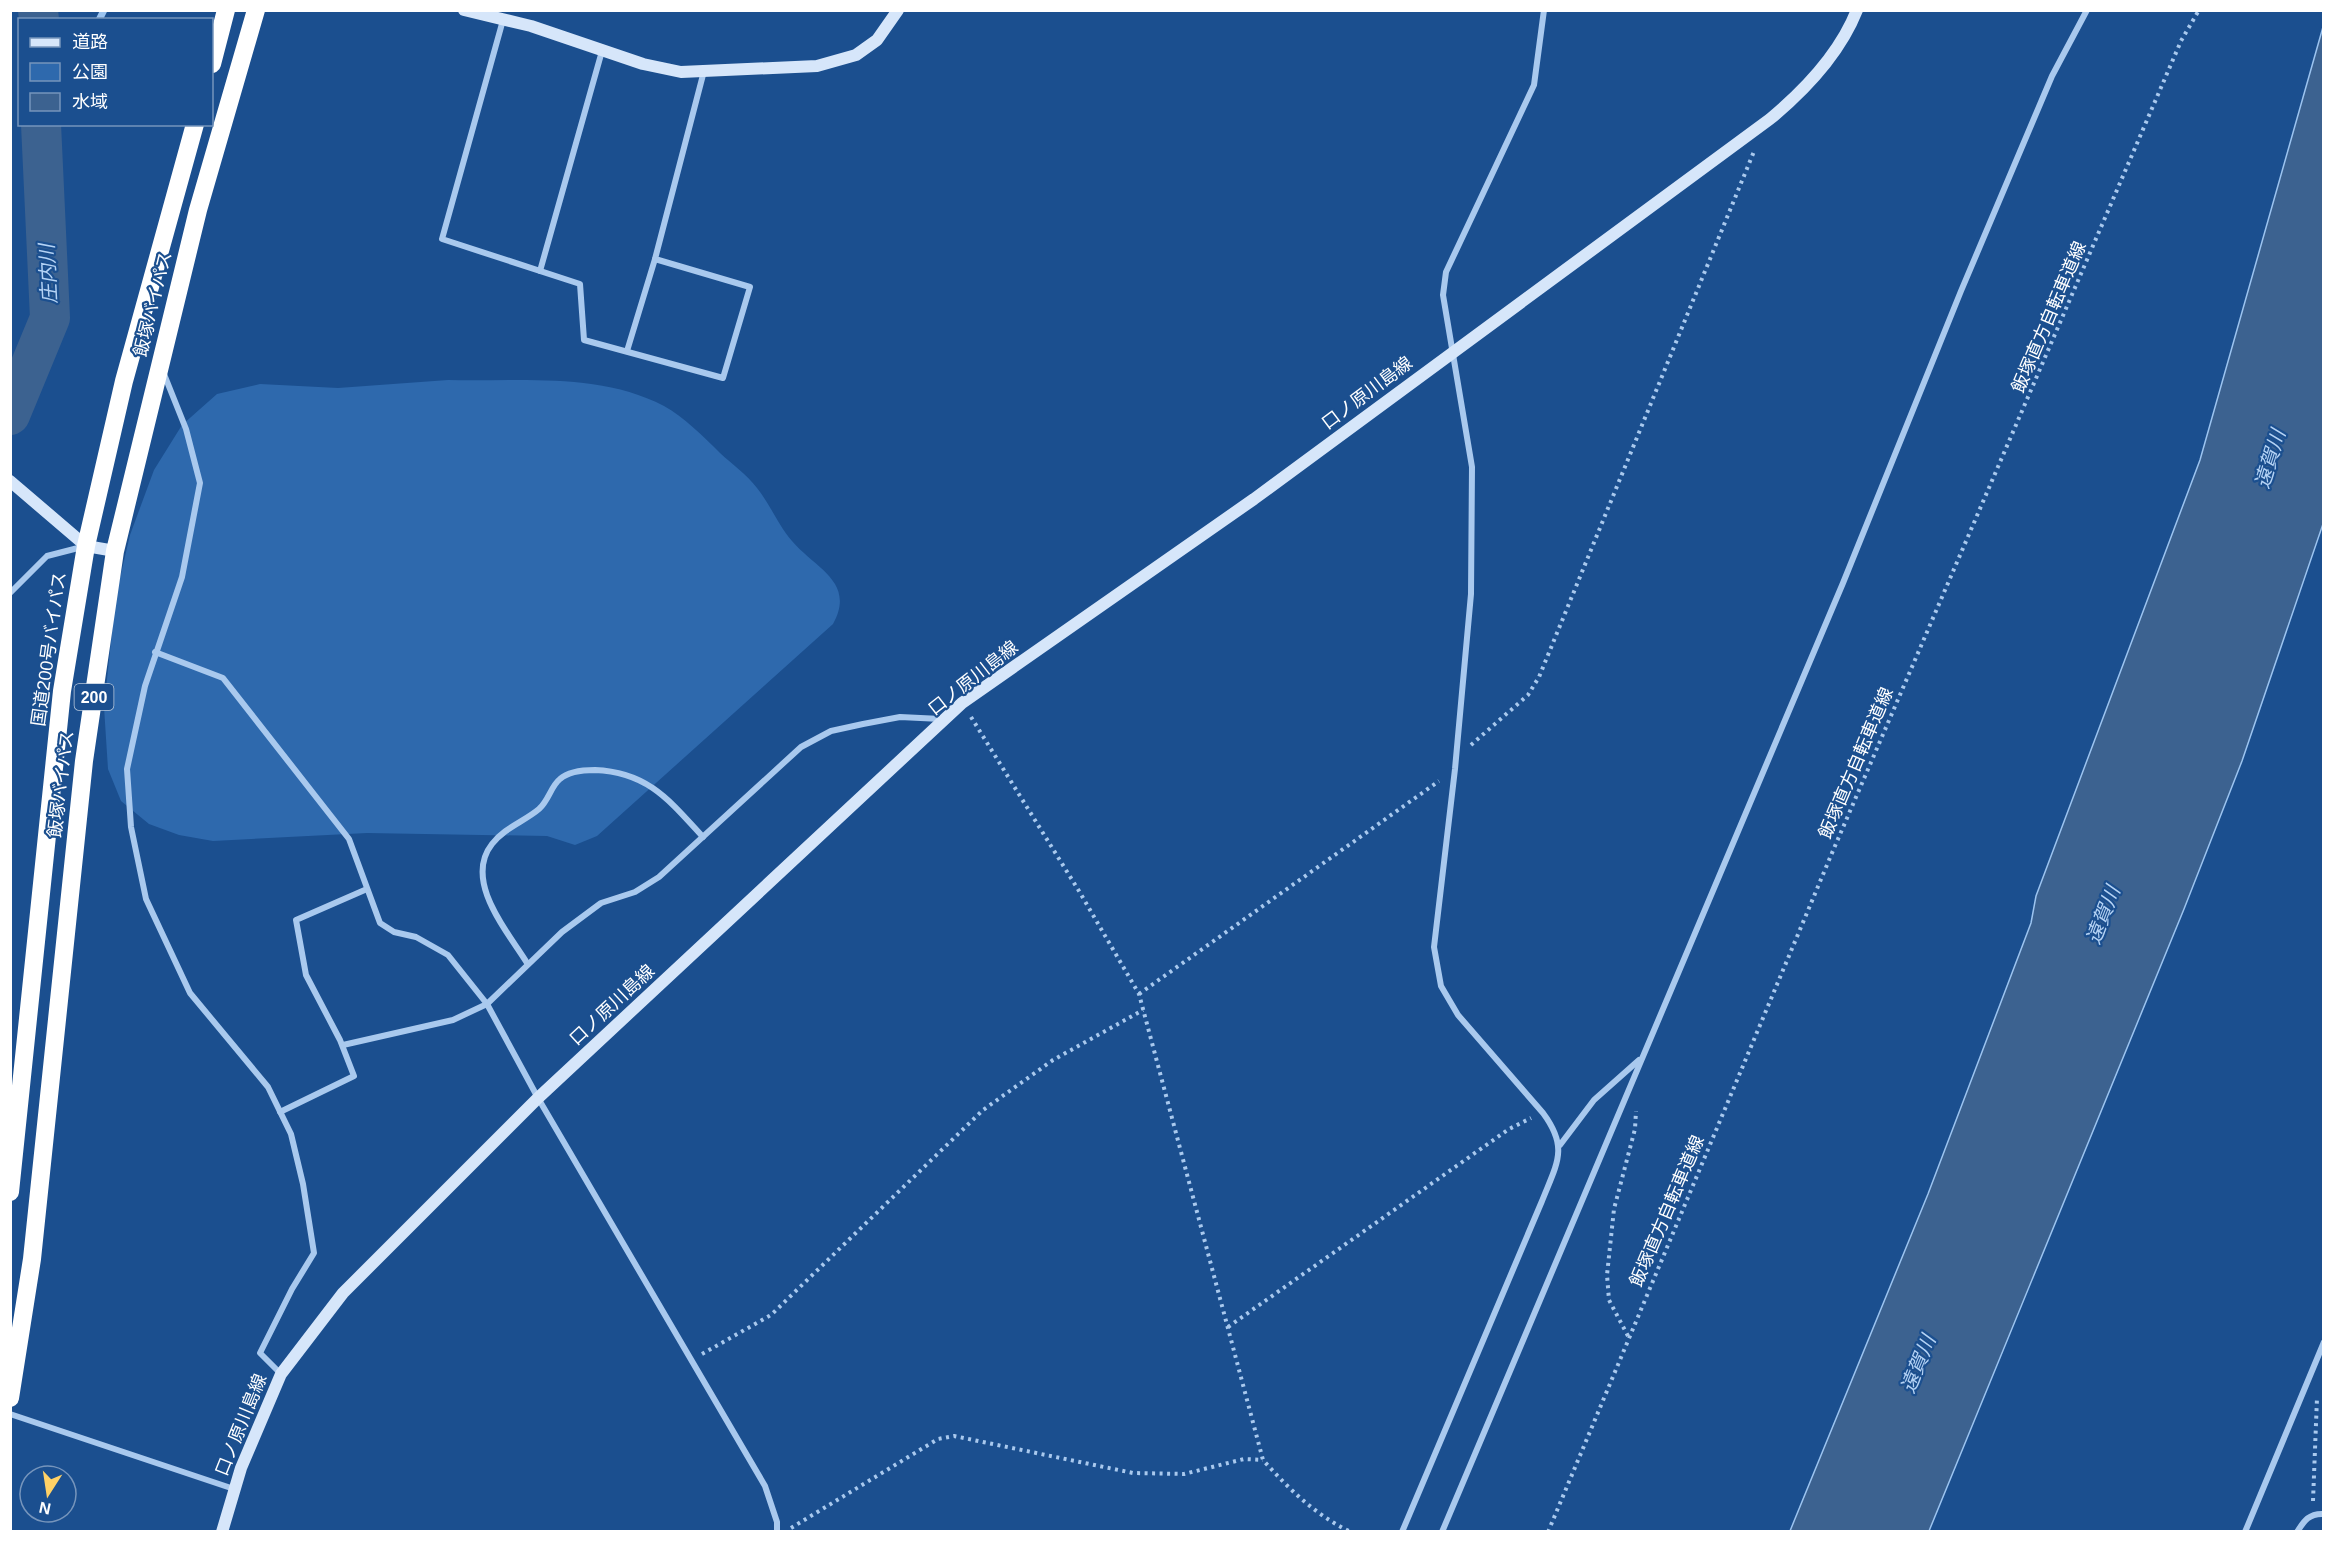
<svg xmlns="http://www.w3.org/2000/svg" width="2334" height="1542" font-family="Arial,'Noto Sans JP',sans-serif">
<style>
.green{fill:#2e69ad}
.water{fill:#3c6290;stroke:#9cc4f0;stroke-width:1.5}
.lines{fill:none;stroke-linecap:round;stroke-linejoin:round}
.stream{stroke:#9cc4f0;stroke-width:7}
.river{stroke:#3c6290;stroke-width:40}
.path{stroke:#a9c9ee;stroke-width:4;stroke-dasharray:3 4.5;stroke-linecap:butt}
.street{stroke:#a9c9ee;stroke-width:6}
.secondary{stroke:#d6e6fa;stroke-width:12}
.highway{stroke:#fff;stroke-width:18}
.labels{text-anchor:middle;stroke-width:4.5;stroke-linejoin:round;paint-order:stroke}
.shield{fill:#1b4f8f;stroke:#bbcadd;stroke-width:1.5}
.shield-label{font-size:16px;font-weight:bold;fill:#fff}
.street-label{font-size:18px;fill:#fff;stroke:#1b4f8f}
.water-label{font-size:20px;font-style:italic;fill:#b5d3f5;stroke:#1b4f8f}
</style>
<rect width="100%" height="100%" fill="#1b4f8f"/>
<path class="green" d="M448 380C519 382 599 372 664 406 684 417 704 437 720 453 732 464 747 475 757 488 770 504 778 525 792 541 816 569 856 582 833 624L597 836 575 845 547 836 367 833 213 841 179 835 149 824 121 801 108 769 104 707 116 595 130 535 154 470 182 425 217 394 260 384 338 388Z"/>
<path class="water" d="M2323 27V524L2242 761 2184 909 1929 1531H1790L1928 1194 2031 923 2036 896 2200 460Z"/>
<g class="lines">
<g class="stream">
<path d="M99 20 104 10"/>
<path d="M41 128 43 124"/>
</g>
<g class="river">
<path d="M38 10 39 20"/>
<path d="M10 415 50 318 41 124"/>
</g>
<g class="path">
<path d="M971 717 1079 891 1139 994 1263 1460C1289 1489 1315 1515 1351 1532"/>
<path d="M1471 745 1528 695 1539 677 1755 149"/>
<path d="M1139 994 1439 781"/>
<path d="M1228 1327 1509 1129 1531 1118"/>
<path d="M1628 1336 1609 1300 1607 1275 1614 1209 1635 1129 1636 1111"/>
<path d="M702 1354 771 1315 983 1110 1053 1060 1143 1010"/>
<path d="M2313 1501 2317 1398"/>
<path d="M791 1528 938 1439 954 1436 1133 1473 1184 1474 1244 1459 1263 1460"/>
<path d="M1548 1532 1832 853 2181 41 2199 10"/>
</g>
<g class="street">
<path d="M503 20 442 239 580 284 584 340 723 378 750 287 655 259 704 71"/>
<path d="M540 271 602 51"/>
<path d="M627 351 655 259"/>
<path d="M164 374 186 429 200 483 182 577 145 686 127 769 131 827 146 899 190 993 268 1087 291 1134 303 1184 314 1253 292 1289 260 1353 281 1374"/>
<path d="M10 593 47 556 82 547"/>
<path d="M155 652 223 678 349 839 380 923 394 932 416 937 448 955 487 1004 538 1098 765 1486 777 1522V1532"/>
<path d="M527 963C508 932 463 881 492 844 504 828 525 821 539 809 549 800 551 786 560 779 569 771 584 770 595 770 648 772 670 801 703 837"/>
<path d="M343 1045 453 1020 487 1004 562 932 601 903 635 892 659 877 801 747 831 731 863 724 900 717 941 719"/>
<path d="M280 1112 354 1076 340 1040 306 975 296 920 367 889"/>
<path d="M1560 1145 1594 1100 1639 1060"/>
<path d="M10 1414 234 1489"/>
<path d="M1402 1532 1542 1201C1557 1163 1569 1148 1543 1113L1458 1015 1441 986 1434 947 1455 769 1471 594 1472 467 1443 295 1446 272 1534 85 1544 10"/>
<path d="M1442 1532 1843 583 1961 291 2052 76 2087 10"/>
<path d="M2245 1532 2324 1342"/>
<path d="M2297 1532C2304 1521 2309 1513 2324 1514"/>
</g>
<g class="secondary">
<path d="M464 10 531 26 643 64 681 72 817 66 856 55 877 40 898 10"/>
<path d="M10 481 86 546 115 551"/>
<path d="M222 1532 241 1468 281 1374 343 1293 538 1098 962 703 1254 499 1770 119C1805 90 1840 53 1857 10"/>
</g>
<g class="highway">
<path d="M212 64 226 10"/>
<path d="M10 1192 62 691 86 546 124 381 195 124"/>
<path d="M10 1398 32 1259 84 761 115 551 198 210 256 10"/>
</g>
</g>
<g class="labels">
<rect class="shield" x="74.5" y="684" width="39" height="26" rx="4.5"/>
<g class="shield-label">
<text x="94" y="703">200</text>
</g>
<g class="street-label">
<text transform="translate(153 304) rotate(-76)" y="6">飯塚バイパス</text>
<text transform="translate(2049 317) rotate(-67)" y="6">飯塚直方自転車道線</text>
<text transform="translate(1367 393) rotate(-37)" y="6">口ノ原川島線</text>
<text transform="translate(49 649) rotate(-82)" y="6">国道200号バイパス</text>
<text transform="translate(973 678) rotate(-38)" y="6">口ノ原川島線</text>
<text transform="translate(1856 763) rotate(-67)" y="6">飯塚直方自転車道線</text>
<text transform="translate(61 784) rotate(-83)" y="6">飯塚バイパス</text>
<text transform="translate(612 1005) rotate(-43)" y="6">口ノ原川島線</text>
<text transform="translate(1667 1211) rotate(-67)" y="6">飯塚直方自転車道線</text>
<text transform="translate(241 1425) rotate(-68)" y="6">口ノ原川島線</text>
</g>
<g class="water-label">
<text transform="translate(48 274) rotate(-93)" y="7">庄内川</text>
<text transform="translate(2270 459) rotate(-73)" y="7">遠賀川</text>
<text transform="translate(2103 915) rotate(-69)" y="7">遠賀川</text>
<text transform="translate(1918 1364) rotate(-68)" y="7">遠賀川</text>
</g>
</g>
<rect width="2334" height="1542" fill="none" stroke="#ffffff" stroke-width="24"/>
<rect x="18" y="18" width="195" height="108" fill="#1b4f8f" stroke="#7695bc" stroke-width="1.5"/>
<rect x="30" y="38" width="30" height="9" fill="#d6e6fa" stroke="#7695bc" stroke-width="1.5"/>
<text x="72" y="48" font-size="18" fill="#ffffff">道路</text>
<rect x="30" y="63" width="30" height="18" fill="#2e69ad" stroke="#7695bc" stroke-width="1.5"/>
<text x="72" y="78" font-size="18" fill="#ffffff">公園</text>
<rect x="30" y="93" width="30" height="18" fill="#3c6290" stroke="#7695bc" stroke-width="1.5"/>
<text x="72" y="108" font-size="18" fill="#ffffff">水域</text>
<g transform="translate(48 1494) rotate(192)"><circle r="28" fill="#1b4f8f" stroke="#7695bc" stroke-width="1.5"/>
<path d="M0-4.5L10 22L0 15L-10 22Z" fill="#ffd166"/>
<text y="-9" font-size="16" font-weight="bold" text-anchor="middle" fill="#ffffff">N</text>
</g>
</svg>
